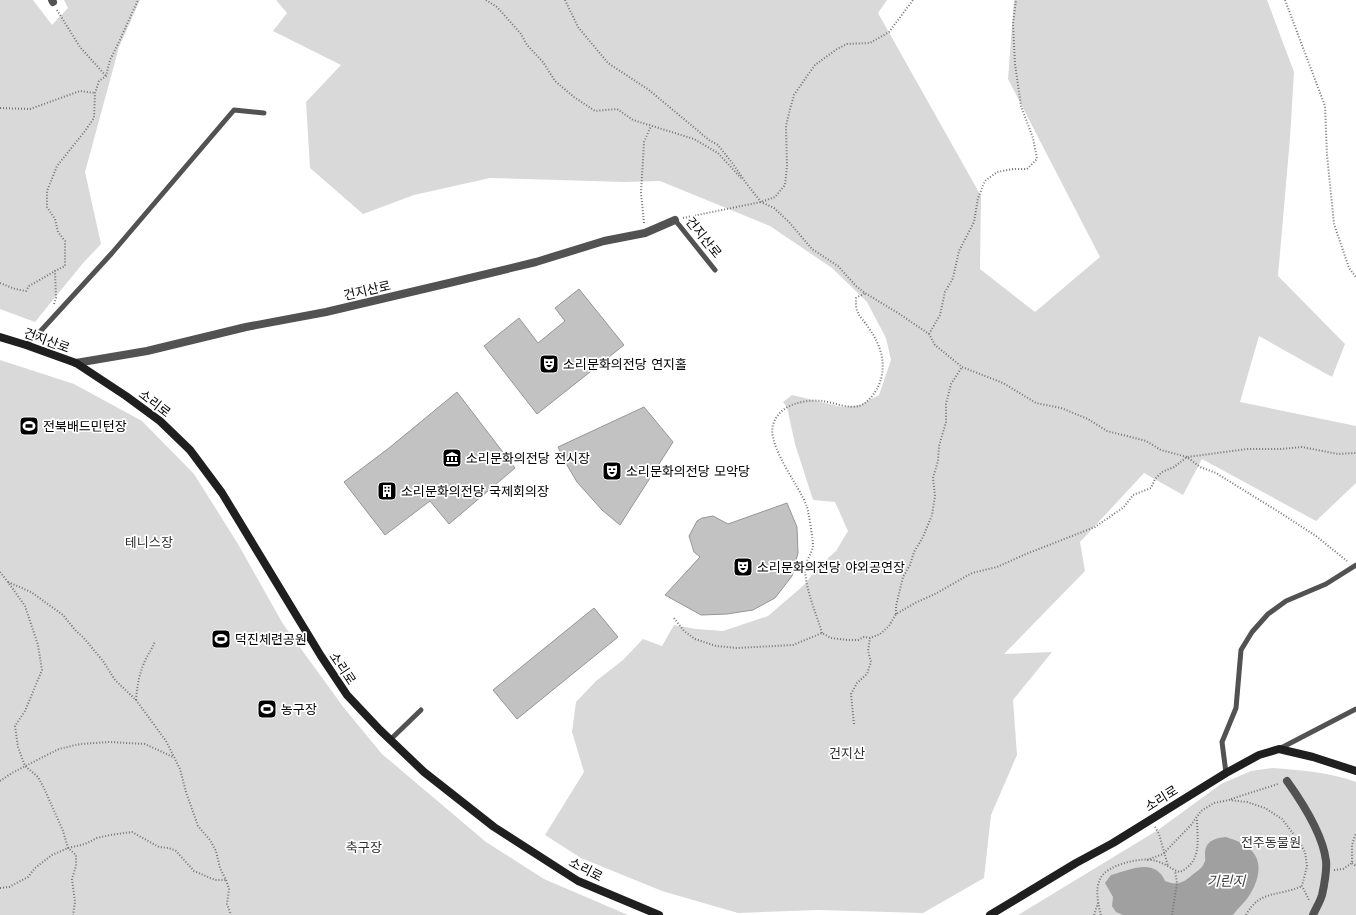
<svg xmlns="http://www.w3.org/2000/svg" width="1356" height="915" font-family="'Work Sans','Noto Sans KR',sans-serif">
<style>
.green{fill:#d9d9d9}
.water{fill:#a0a0a0}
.building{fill:#c2c2c2;stroke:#969696}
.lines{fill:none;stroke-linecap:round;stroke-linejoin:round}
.path{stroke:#747474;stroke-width:2;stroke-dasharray:1 2;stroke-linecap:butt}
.lane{stroke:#525252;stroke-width:5}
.street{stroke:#525252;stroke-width:8}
.secondary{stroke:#1f1f1f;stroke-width:8}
.labels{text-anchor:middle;stroke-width:3.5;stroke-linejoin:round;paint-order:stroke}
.street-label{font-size:13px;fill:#000;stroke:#fff}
.poi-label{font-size:13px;fill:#000;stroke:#fff;text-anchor:start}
.park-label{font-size:13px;fill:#303030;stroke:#fff}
.water-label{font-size:14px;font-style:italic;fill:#414141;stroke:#fff}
</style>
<rect width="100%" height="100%" fill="#fff"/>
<g class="green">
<path d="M0 0H33L52 25 68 8 64 0H140L119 47 85 172 101 244 83 263 35 322 0 309Z"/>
<path d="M276 0H887L878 13 981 196 980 269 1035 312 1100 257 1008 79 1014 0H1267L1294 72 1290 138 1278 276 1345 344 1332 377 1259 336 1240 402 1356 426V483L1316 521 1202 459 1183 495 1144 473 1080 542 1085 571 1004 654 1052 652 1013 700 1017 755 991 815 984 878 923 913 818 910 738 913 662 891 581 858 545 835 584 772 572 732 576 702 596 681 623 660 643 639 662 646 674 625 696 629 723 631 768 616 804 585 819 566 836 551 848 531 835 502 813 500 795 444 787 407 783 402 792 395 842 407 860 405 879 395 891 360 886 338 867 302 832 268 770 226 660 181 625 182 490 178 414 195 363 214 310 168 306 102 341 65 273 31 287 13Z"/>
<path d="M0 360 74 384 142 421 194 474 238 544 283 624 344 708 382 754 486 842 544 879 628 915H0Z"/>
<path d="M1272 768C1300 770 1329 772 1356 782V915H1018L1158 830 1221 784 1251 771Z"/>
</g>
<path class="water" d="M1226 837C1234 840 1245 843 1251 850 1264 863 1258 882 1249 896 1244 903 1238 908 1233 915H1123L1116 912 1112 906 1113 897 1105 883 1111 875C1130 870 1155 857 1165 881 1179 887 1185 881 1196 872 1199 870 1203 867 1204 863 1206 861 1205 857 1205 854 1205 841 1215 838 1226 837Z"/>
<g class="building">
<path d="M579 289 624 345 537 414 484 346 519 318 538 343 565 321 555 308Z"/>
<path d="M457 392 515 468 449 524 430 501 385 535 344 482 389 448Z"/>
<path d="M644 407 673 442 620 525 602 510 577 482 564 460 558 447Z"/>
<path d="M787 503 797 527 798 553 792 576 775 598 753 610 727 614 701 615 665 595 700 557 694 552 689 536 697 521 702 518 713 516 728 524Z"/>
<path d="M594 608 618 637 517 719 493 690Z"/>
</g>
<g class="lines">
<g class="path">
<path d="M486 0 497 7 521 34 527 45 543 62 555 81 574 97 595 111 617 109 633 120 694 139 718 153 741 178"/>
<path d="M565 0 578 27 608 63 649 90 709 140 718 145 733 164 746 183 761 202 774 208 789 222 812 249 838 266 856 286 865 293 898 313 929 334 935 345 962 367 1003 383 1036 403 1061 408 1088 419 1107 431 1146 441 1161 450 1187 457 1200 467 1216 473 1279 512 1316 536 1347 561"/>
<path d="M1285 0 1325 106 1327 155 1334 224 1349 268 1356 277"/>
<path d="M57 10 80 47 106 76"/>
<path d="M0 108 30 109 80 91 95 93"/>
<path d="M683 218 761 202 775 197 785 185 787 166 786 126 790 109 794 95 805 79 815 65 837 49 847 44 870 43 889 32 913 0"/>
<path d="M644 223 641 193 644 142 651 126"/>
<path d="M0 283 15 289 26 291 29 286 55 271"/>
<path d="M54 304 56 298 55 271 65 266V241L58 232 55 219 47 207V191L57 166 85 131 94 118 95 93 99 81 106 76 110 60 118 44 138 0"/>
<path d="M929 334 940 315 945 292 953 278 959 251 974 222 978 198 985 181 997 172 1013 169H1027L1037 159 1033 138 1021 106 1015 64 1013 24 1016 0"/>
<path d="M0 572 8 582 25 606 38 645 42 670 25 711 15 726 18 747 25 766 38 777 44 788 63 831 68 848 76 855V866L72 879 75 902 73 915"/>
<path d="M8 582 31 592 63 615 76 631 83 637 103 661 115 680 136 700 166 741 180 769 186 792 198 826 210 840 216 851 220 868 226 880 229 889 227 904 231 915"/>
<path d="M896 614V606L903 577 910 565 914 552 923 537 932 515 935 496 933 478 938 461 939 446 946 422V404L951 384 962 367"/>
<path d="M674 618 684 631 695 639 716 646 737 648 793 645 822 633 831 638 847 640H858L864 637 870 638 880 634 889 626 896 614 915 603 935 594 972 573 997 567 1026 554 1095 527 1124 507 1133 495 1151 488 1155 479 1162 472 1174 467 1187 457 1195 456 1247 449H1281L1302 447 1338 454 1356 453"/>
<path d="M822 633C816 612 806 592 805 569 805 561 812 554 813 546 813 540 809 514 807 507 800 486 764 443 774 422 781 404 805 399 823 401 834 403 849 409 859 406 867 404 875 393 878 387 888 365 881 345 868 327 860 315 855 314 856 298L865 293"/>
<path d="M136 700C137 687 139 675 144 663 147 655 152 650 155 641"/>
<path d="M854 724 851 694 857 683 867 674 871 662 868 651 870 638"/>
<path d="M0 781 12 773 43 757 59 749 80 744 109 742 145 744 173 757"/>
<path d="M1231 799 1278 784"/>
<path d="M1155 827 1159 834 1168 866"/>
<path d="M1147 860 1163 854 1191 825 1201 811 1214 803 1229 800 1247 802 1265 808 1282 819 1298 840 1305 852 1307 866 1302 886 1309 900"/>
<path d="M1352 863 1356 866"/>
<path d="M1334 870 1343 869 1352 863V845L1356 833"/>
<path d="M0 888 9 887 28 877 35 868 52 855 68 848 85 844 97 838 110 835 132 832 159 847 169 848 176 851 194 871 215 880H226"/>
<path d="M1094 915 1098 903"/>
<path d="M1101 915C1098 904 1095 889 1100 879 1106 865 1142 856 1156 861 1165 863 1172 870 1180 872 1203 861 1197 839 1197 818"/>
<path d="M1172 915 1177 883 1175 871"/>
<path d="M1246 915C1260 889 1279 897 1302 886"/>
</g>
<g class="lane">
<path d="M675 220 715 270"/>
<path d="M26 345 37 335 112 253 234 110 264 113"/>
<path d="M390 740 421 710"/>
<path d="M1279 749 1356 709"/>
<path d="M1226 773 1222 742 1236 708 1241 650 1252 632 1268 614 1286 601 1326 584 1356 565"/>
</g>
<g class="street">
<path d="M52 0 53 2"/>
<path d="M76 363 147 351 246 327 326 312 449 283 536 262 604 241 645 233 675 220"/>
<path d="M1287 781C1302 802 1323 835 1326 861 1327 869 1324 887 1322 895 1320 902 1316 908 1313 915"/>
</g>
<g class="secondary">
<path d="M0 337 26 345 76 363 126 396 160 421 190 450 222 493 321 656 347 695 380 730 424 772 494 827 578 881 659 915"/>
<path d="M990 915 1076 863 1113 843 1226 773 1259 755 1279 749 1313 757 1356 771"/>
</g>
</g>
<defs>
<symbol id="theatre-square" viewBox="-11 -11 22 22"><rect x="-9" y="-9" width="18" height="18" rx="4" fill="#000" stroke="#fff"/><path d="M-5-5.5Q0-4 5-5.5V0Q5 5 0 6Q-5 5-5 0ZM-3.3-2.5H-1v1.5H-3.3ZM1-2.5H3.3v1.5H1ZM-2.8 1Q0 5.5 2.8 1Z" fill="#fff"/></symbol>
<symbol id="stadium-square" viewBox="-11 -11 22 22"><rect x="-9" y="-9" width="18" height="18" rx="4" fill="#000" stroke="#fff"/><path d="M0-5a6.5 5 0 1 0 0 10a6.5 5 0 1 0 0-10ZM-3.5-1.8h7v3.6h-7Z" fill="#fff"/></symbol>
<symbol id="museum-square" viewBox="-11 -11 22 22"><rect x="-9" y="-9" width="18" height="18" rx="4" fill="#000" stroke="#fff"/><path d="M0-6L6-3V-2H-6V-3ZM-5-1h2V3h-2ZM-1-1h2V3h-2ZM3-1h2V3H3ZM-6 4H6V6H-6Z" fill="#fff"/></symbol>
<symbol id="building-square" viewBox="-11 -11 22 22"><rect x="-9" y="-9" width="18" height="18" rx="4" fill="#000" stroke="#fff"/><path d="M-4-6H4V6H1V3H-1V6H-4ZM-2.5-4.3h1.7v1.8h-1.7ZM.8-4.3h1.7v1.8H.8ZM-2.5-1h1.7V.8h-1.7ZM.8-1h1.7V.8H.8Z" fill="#fff"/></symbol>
</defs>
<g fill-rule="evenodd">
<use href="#theatre-square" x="538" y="353" width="22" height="22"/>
<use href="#stadium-square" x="18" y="415" width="22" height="22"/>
<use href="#museum-square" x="441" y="447" width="22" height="22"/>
<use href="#theatre-square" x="601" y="460" width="22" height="22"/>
<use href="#building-square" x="376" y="480" width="22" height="22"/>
<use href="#theatre-square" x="732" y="556" width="22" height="22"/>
<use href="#stadium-square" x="210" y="628" width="22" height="22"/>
<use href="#stadium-square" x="256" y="698" width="22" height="22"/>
</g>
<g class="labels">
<g class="street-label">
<text transform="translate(704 237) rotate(51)" y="5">건지산로</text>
<text transform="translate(367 290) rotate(-13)" y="5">건지산로</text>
<text transform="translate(47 340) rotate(20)" y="5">건지산로</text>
<text transform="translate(155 403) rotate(38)" y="5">소리로</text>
<text transform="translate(343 668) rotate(56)" y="5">소리로</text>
<text transform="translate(1161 798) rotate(-32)" y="5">소리로</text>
<text transform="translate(586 869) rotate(27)" y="5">소리로</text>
</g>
<g class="poi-label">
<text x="563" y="369">소리문화의전당 연지홀</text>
<text x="43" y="431">전북배드민턴장</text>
<text x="466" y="463">소리문화의전당 전시장</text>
<text x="626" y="476">소리문화의전당 모악당</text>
<text x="401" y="496">소리문화의전당 국제회의장</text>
<text x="757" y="572">소리문화의전당 야외공연장</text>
<text x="235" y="644">덕진체련공원</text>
<text x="281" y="714">농구장</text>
</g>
<g class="park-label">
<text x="149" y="547">테니스장</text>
<text x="847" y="758">건지산</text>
<text x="1271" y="847">전주동물원</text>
<text x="364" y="852">축구장</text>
</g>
<g class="water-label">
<text x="1226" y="886">기린지</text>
</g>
</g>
</svg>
